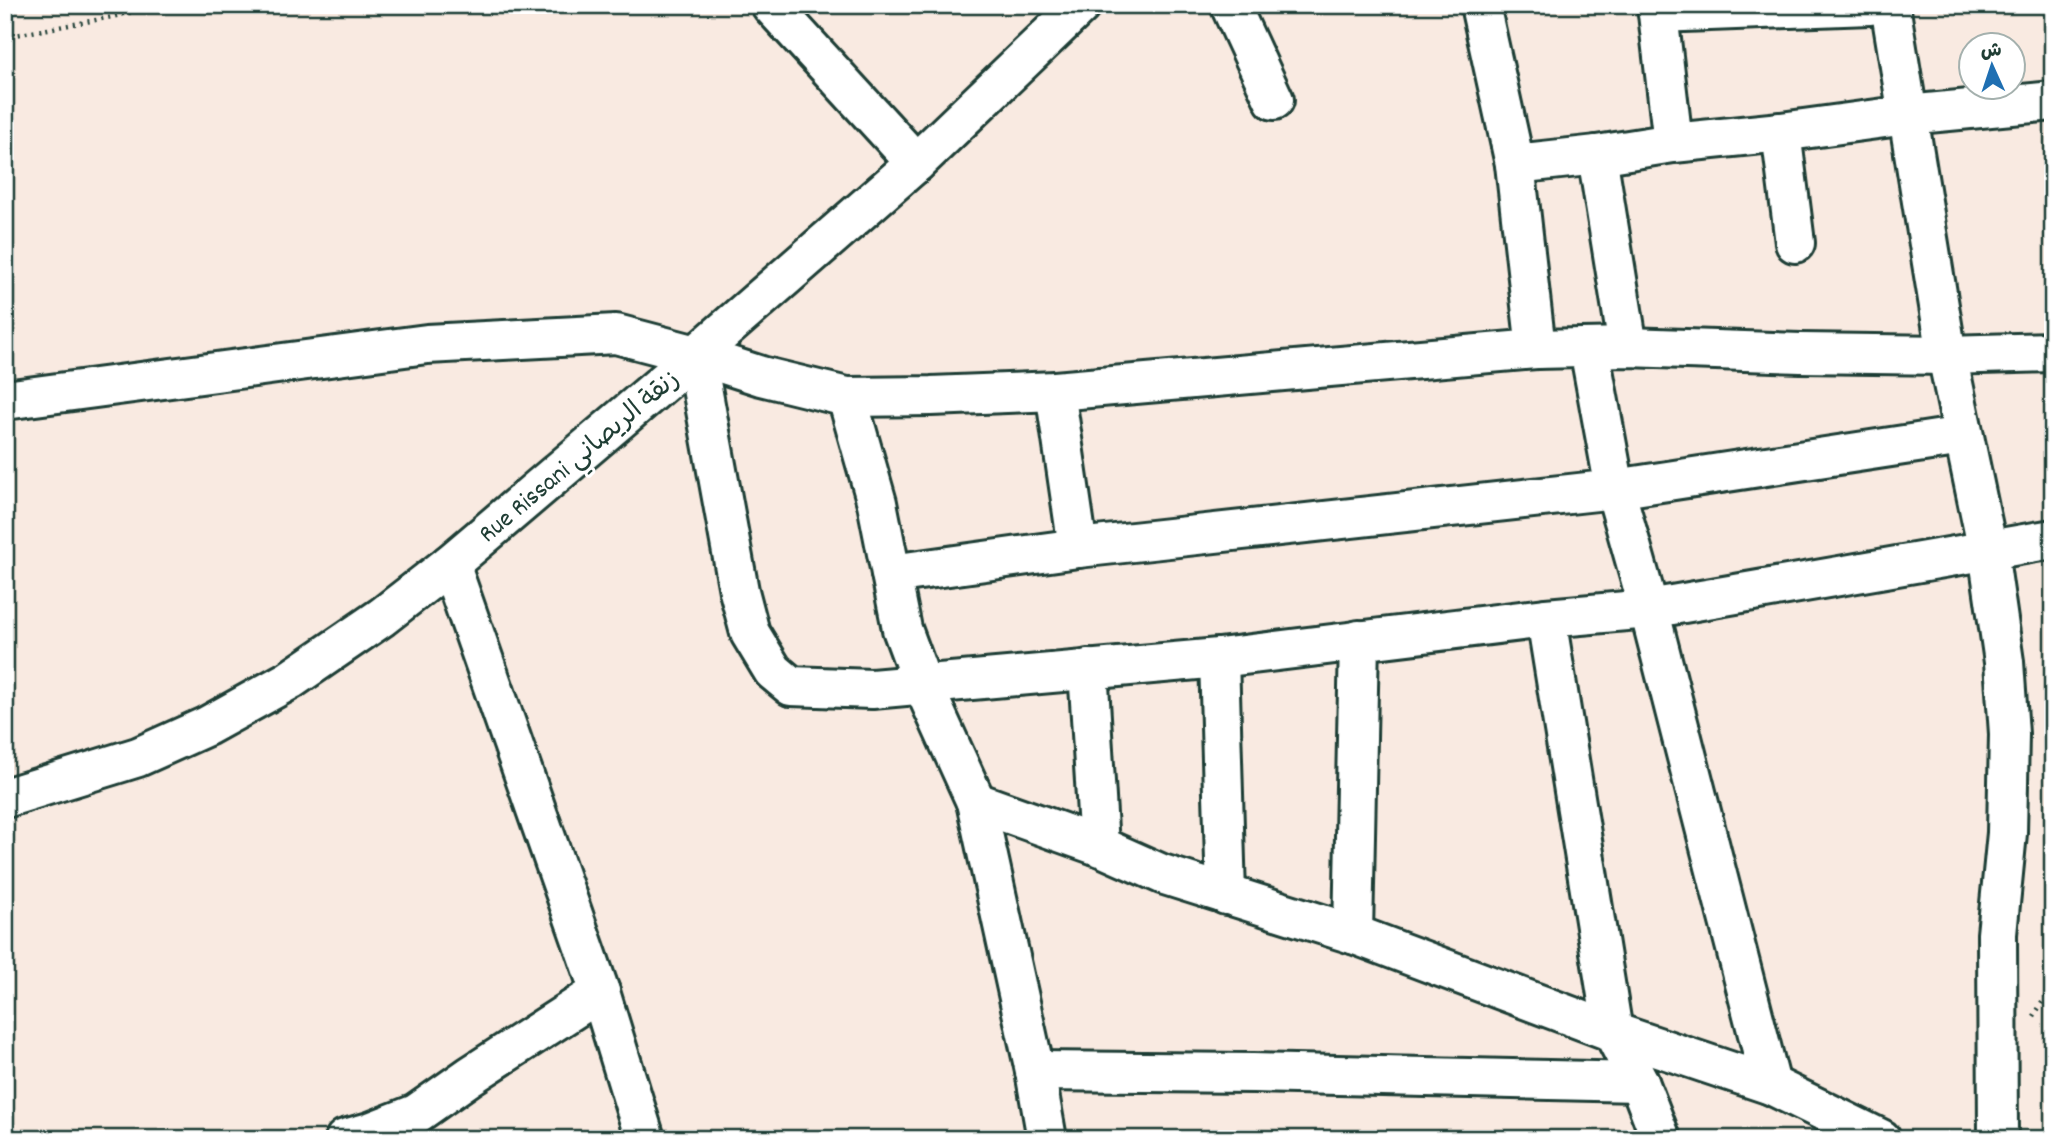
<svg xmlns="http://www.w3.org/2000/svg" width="2058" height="1144" font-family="Dekko,'Playpen Sans Arabic',sans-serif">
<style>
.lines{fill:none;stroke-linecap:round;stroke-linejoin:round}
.minor-casing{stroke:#1f3d34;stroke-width:44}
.major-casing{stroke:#1f3d34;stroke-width:44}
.path{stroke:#1f3d34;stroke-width:4.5;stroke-dasharray:2 5;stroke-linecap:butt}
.minor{stroke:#fff;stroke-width:38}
.major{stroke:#fff;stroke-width:38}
.labels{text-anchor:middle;stroke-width:6;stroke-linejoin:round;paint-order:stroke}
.street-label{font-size:26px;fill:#1f3d34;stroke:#fff}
</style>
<rect width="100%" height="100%" fill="#f9eae1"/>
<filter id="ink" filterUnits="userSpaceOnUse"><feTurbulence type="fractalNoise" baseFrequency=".0143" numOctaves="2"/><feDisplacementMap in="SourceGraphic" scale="14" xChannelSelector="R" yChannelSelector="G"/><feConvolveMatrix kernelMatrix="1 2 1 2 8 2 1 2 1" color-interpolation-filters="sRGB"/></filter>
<g filter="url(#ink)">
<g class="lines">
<defs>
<g id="minor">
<path d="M771 5 916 163"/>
<path d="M1230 5 1274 100"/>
<path d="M1480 5 1515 164 1536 349"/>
<path d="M1657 5 1673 143"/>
<path d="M1890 5 1947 355 1988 551 2004 662 2009 734 2007 833 1997 934 1998 1139"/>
<path d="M1658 13 1870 5"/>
<path d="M1781 132 1795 243"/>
<path d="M1597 155 1628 347"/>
<path d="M1515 164 1597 155 1673 143 1781 132 1907 115 2053 101"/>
<path d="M1589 348 1615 489 1649 609 1771 1085"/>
<path d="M696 355 739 591 750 633 773 671 791 686 872 689 1219 658 1546 618 1649 609 2053 539"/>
<path d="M1055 391 1078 548"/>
<path d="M847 397 877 503 902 629 922 683 976 802 1035 1071 1047 1139"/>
<path d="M5 400 427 344 616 334 696 355 761 376 847 397 931 396 1055 391 1536 349 1628 347 1801 353 1947 355 2053 352"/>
<path d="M450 564 600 992 645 1139"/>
<path d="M891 574 1078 548 1615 489 1963 436"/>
<path d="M1546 618 1613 1032 1639 1082 1661 1139"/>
<path d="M1219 658 1226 895"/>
<path d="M1088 669 1099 846"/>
<path d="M976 802 1099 846 1162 874 1353 934 1613 1032 1771 1085 1881 1139"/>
<path d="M1353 934 1359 640"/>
<path d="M1035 1071 1253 1073 1639 1082"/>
<path d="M345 1139 370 1132 416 1114 470 1076 600 992"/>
</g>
<path id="major" d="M5 798 138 757 207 726 290 680 382 617 450 564 696 355 916 163 1081 5"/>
</defs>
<use href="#minor" class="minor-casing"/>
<use href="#major" class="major-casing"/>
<g class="path">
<path d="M5 37 112 17 159 5"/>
<path d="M2034 1016 2053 984"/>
</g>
<use href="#minor" class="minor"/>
<use href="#major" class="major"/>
</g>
</g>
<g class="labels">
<g class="street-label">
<text transform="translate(578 455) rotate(-40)" y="9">Rue Rissani زنقة الريصاني</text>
</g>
</g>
<rect width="2058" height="1144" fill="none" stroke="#fff" stroke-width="28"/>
<rect x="14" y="14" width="2030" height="1116" fill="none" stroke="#1f3d34" stroke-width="2.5" filter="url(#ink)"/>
<g transform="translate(1992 66) rotate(357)"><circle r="33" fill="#ffffff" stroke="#a5b1ae" stroke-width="2"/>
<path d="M0-5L12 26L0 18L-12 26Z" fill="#1f6fb2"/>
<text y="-10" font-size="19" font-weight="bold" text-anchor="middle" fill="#1f3d34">ش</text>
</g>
</svg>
